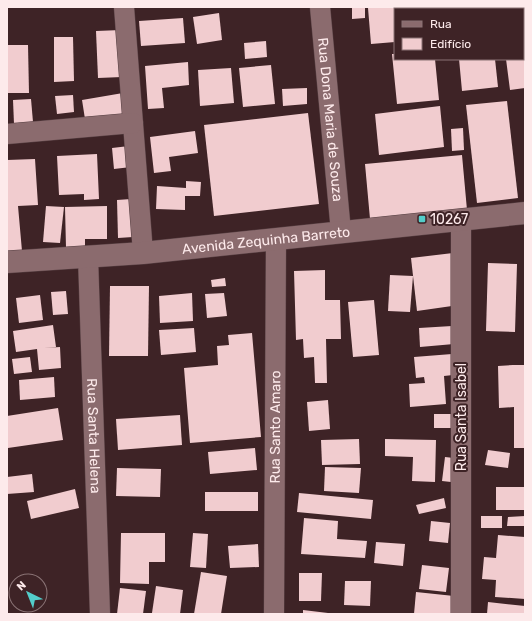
<svg xmlns="http://www.w3.org/2000/svg" width="532" height="621" font-family="Rubik,sans-serif">
<style>
.building{fill:#f1cccf}
.lines{fill:none;stroke-linecap:round;stroke-linejoin:round}
.street-casing{stroke:#584144;stroke-width:21}
.secondary-casing{stroke:#584144;stroke-width:23}
.street{stroke:#8b6b6e;stroke-width:20}
.secondary{stroke:#8b6b6e;stroke-width:22}
.poi-dot{fill:#53cdca;stroke:#3e2326;stroke-width:1.5}
.labels{text-anchor:middle;stroke-width:4;stroke-linejoin:round;paint-order:stroke}
.street-label{font-size:14px;fill:#fdeaeb;stroke:#3e2326}
.poi-label{font-size:14px;fill:#fdeaeb;stroke:#3e2326;text-anchor:start}
</style>
<rect width="100%" height="100%" fill="#3e2326"/>
<g class="building">
<path d="M352 7H365V18L352 19Z"/>
<path d="M383 7H439V9H395V42L371 44 368 8Z"/>
<path d="M491 7V9H473V8Z"/>
<path d="M499 7H525V32H523V9H499Z"/>
<path d="M219 13 222 40 197 44 193 17Z"/>
<path d="M183 18 185 43 141 46 139 21Z"/>
<path d="M121 30 122 77 98 78 96 31Z"/>
<path d="M54 37H73L74 81 54 82Z"/>
<path d="M525 38V88L510 90 506 59H523V39Z"/>
<path d="M266 41 267 57 245 59 244 43Z"/>
<path d="M7 45H28L29 93H7Z"/>
<path d="M392 54H395V59H435L439 100 397 104Z"/>
<path d="M459 59H495L498 87 462 91Z"/>
<path d="M188 62 189 85 162 88 164 108 148 109 145 66Z"/>
<path d="M271 65 275 104 243 107 239 68Z"/>
<path d="M231 68 234 103 200 106 198 70Z"/>
<path d="M307 88V104L283 106 282 89Z"/>
<path d="M123 93 126 114 85 119 82 100Z"/>
<path d="M73 95 74 112 57 114 55 96Z"/>
<path d="M31 99 33 122 14 124 13 100Z"/>
<path d="M507 101 518 198 477 203 466 105Z"/>
<path d="M440 106 444 147 379 155 375 114Z"/>
<path d="M308 113 319 204 214 216 204 125Z"/>
<path d="M463 128 464 150 452 151 451 129Z"/>
<path d="M195 131 198 153 169 157 171 171 154 173 150 137Z"/>
<path d="M129 146 131 167 114 169 112 148Z"/>
<path d="M97 154 99 199 84 200V194L59 195 57 156Z"/>
<path d="M462 155 467 210 370 219 365 164Z"/>
<path d="M35 159 38 205 18 206 22 251 7 252V160Z"/>
<path d="M186 181 201 182 200 196H185V210L156 209 157 186 186 188Z"/>
<path d="M131 199 133 237 118 238 117 200Z"/>
<path d="M46 206 64 207 60 243 43 242Z"/>
<path d="M107 206V239H85V248H66L65 207Z"/>
<path d="M453 253 459 305 417 311 411 258Z"/>
<path d="M488 263 517 264 515 332 486 331Z"/>
<path d="M325 270V300H340L341 339H326L327 383H315L314 357 304 358 303 339 296 340 294 271Z"/>
<path d="M390 275 413 276 410 312 388 311Z"/>
<path d="M225 278 226 286 212 287 211 280Z"/>
<path d="M110 286H149L148 356H109Z"/>
<path d="M66 291 68 314 53 315 51 292Z"/>
<path d="M192 293 193 321 160 323 159 296Z"/>
<path d="M224 293 227 316 207 318 205 294Z"/>
<path d="M40 295 43 320 19 323 16 298Z"/>
<path d="M374 300 379 355 353 357 348 302Z"/>
<path d="M53 325 56 347 44 348 60 347 61 368 39 370 37 349 16 352 13 331Z"/>
<path d="M452 326 454 344 420 347 419 328Z"/>
<path d="M194 328 196 352 161 355 159 330Z"/>
<path d="M252 333 261 437 190 443 184 368 218 365 217 346 229 345 228 335Z"/>
<path d="M452 354 453 375 444 376 446 404 410 407 409 384 425 383 424 377 416 378 414 357Z"/>
<path d="M30 357 32 372 14 374 12 359Z"/>
<path d="M513 365H525V448H514V407L499 408 498 366Z"/>
<path d="M54 377 55 397 20 400 19 380Z"/>
<path d="M328 400 330 429 309 431 307 402Z"/>
<path d="M58 408 63 440 8 448 7 416Z"/>
<rect x="434" y="414" width="20" height="14"/>
<path d="M180 415 182 445 118 450 116 419Z"/>
<path d="M359 439 360 464 322 465 321 440Z"/>
<path d="M385 439 436 440 435 482 412 481 413 457 385 456Z"/>
<path d="M255 448 257 470 210 474 208 452Z"/>
<path d="M488 450 510 453 508 468 485 465Z"/>
<path d="M445 457 454 458 451 482 442 481Z"/>
<path d="M325 467 361 468 359 493 324 491Z"/>
<path d="M117 468 161 469 160 497 116 496Z"/>
<path d="M32 474 34 492 7 494V477Z"/>
<rect x="496" y="487" width="29" height="23"/>
<path d="M75 489 79 508 31 519 27 501Z"/>
<rect x="205" y="492" width="53" height="19"/>
<path d="M299 493 373 500 371 519 297 512Z"/>
<path d="M444 498 446 508 419 514 416 505Z"/>
<rect x="481" y="516" width="21" height="12"/>
<path d="M525 516V526H507L508 517Z"/>
<path d="M304 518 338 521 337 539 367 541 365 558 301 554Z"/>
<path d="M431 521 450 523 448 543 429 541Z"/>
<path d="M121 533H165V562H149V584L120 583Z"/>
<path d="M193 533 208 534 206 568 190 567Z"/>
<path d="M498 535 525 537V599L495 597 496 580 482 579 484 557 496 558Z"/>
<path d="M376 542 405 544 403 566 374 563Z"/>
<path d="M258 544 259 567 230 568 228 546Z"/>
<path d="M422 565 449 568 446 592 419 589Z"/>
<path d="M201 572 227 576 221 614H194Z"/>
<path d="M299 573H322L321 601H299Z"/>
<path d="M345 581H371L370 606 344 605Z"/>
<path d="M156 586 183 590 180 614 152 613Z"/>
<path d="M120 588 146 591 143 614H117Z"/>
<path d="M416 592 454 596 452 614H414Z"/>
<path d="M488 602 525 606V614H487Z"/>
<path d="M303 610 328 613V614H303Z"/>
</g>
<g class="lines">
<defs>
<g id="street">
<path d="M124 7 143 253"/>
<path id="s1" d="M320 7 341 232"/>
<path d="M7 134 133 123"/>
<path id="s2" d="M88 257 100 614"/>
<path id="s3" d="M274 614 276 239"/>
<path d="M461 614V220"/>
</g>
<g id="secondary">
<path id="s4" d="M7 262 143 253 525 213"/>
</g>
</defs>
<use href="#street" class="street-casing"/>
<use href="#secondary" class="secondary-casing"/>
<use href="#street" class="street"/>
<use href="#secondary" class="secondary"/>
</g>
<rect class="poi-dot" x="418" y="215" width="8" height="8" rx="2"/>
<g class="labels">
<g class="street-label">
<text dy="5" stroke="none"><textPath href="#s1" startOffset="113">Rua Dona Maria de Souza</textPath></text>
<text dy="5" stroke="none"><textPath href="#s4" startOffset="260">Avenida Zequinha Barreto</textPath></text>
<text transform="translate(461 417) rotate(-90)" y="5">Rua Santa Isabel</text>
<text dy="5" stroke="none"><textPath href="#s3" startOffset="187">Rua Santo Amaro</textPath></text>
<text dy="5" stroke="none"><textPath href="#s2" startOffset="179">Rua Santa Helena</textPath></text>
</g>
<g class="poi-label">
<text x="430" y="224">10267</text>
</g>
</g>
<rect width="532" height="621" fill="none" stroke="#fdeaeb" stroke-width="16"/>
<rect x="394" y="8" width="130" height="52" fill="#3e2326" stroke="#8a7375"/>
<rect x="402" y="21" width="20" height="6" fill="#8b6b6e" stroke="#8a7375"/>
<text x="430" y="28" font-size="12" fill="#fdeaeb">Rua</text>
<rect x="402" y="38" width="20" height="12" fill="#f1cccf" stroke="#8a7375"/>
<text x="430" y="48" font-size="12" fill="#fdeaeb">Edifício</text>
<g transform="translate(28 593) rotate(317)"><circle r="19" fill="#3e2326" stroke="#8a7375"/>
<path d="M0-3L7 15L0 10L-7 15Z" fill="#53cdca"/>
<text y="-6" font-size="11" font-weight="bold" text-anchor="middle" fill="#fdeaeb">N</text>
</g>
</svg>
